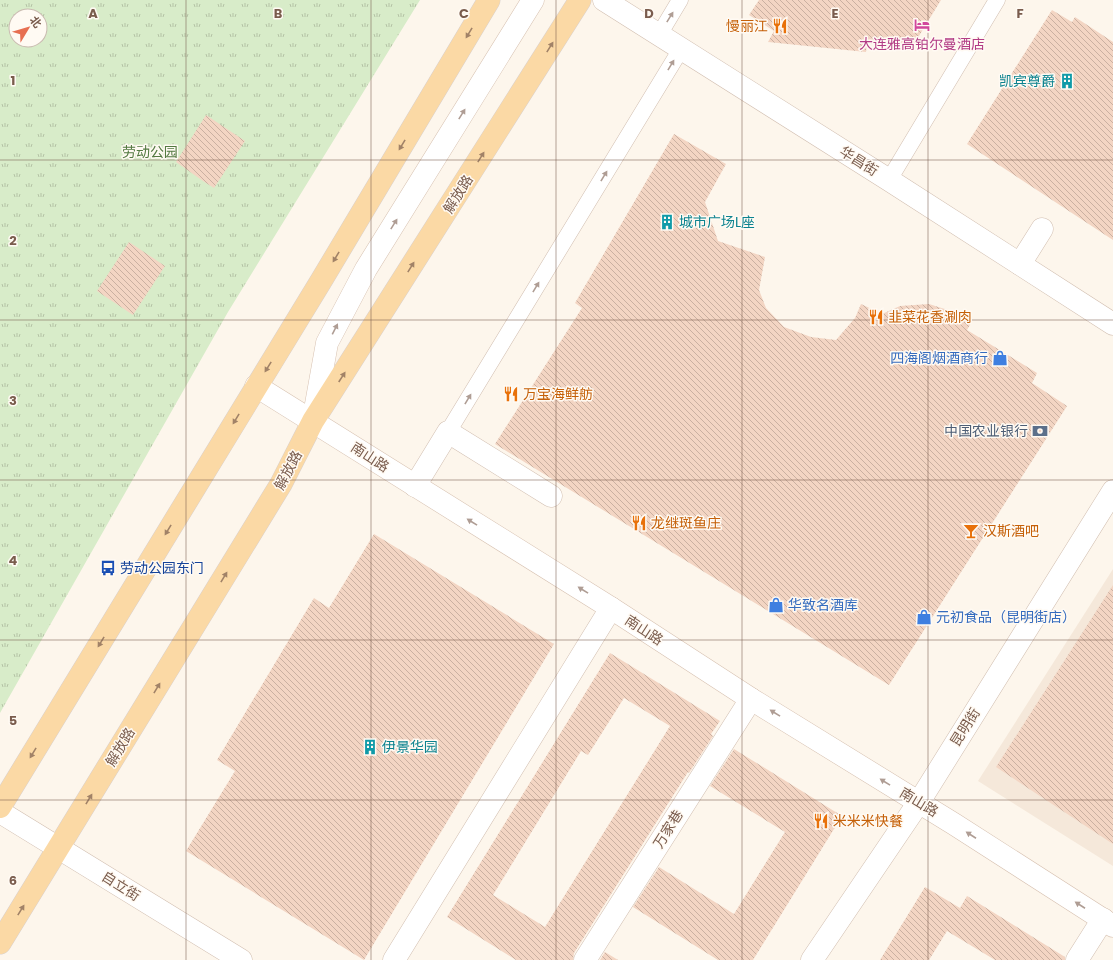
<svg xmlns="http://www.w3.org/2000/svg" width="1113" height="960" font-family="Poppins,'Noto Sans SC',sans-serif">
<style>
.residential{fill:#f5e8da}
.park{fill:url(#park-tufts);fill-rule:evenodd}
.building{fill:url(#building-back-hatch);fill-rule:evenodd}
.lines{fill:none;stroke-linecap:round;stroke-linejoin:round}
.service-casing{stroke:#d1beb0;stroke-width:17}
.minor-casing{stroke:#d1beb0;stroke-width:23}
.tertiary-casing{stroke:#d1beb0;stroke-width:23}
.secondary-casing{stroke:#d6c0b0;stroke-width:23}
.primary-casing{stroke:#dad1cd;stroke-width:23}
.service{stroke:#fff;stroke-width:16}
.minor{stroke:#fff;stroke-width:22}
.tertiary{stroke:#fff;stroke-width:22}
.secondary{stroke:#fff;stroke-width:22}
.primary{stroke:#fbd9a5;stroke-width:22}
.oneway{fill:#af9d94}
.oneway2{fill:#a18267}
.grid{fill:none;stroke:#7a5c4d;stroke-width:1;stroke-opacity:0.55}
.labels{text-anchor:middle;stroke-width:3;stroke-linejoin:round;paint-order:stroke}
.food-label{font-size:14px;fill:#c56008;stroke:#fffaf3;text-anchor:start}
.hotel-label{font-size:14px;fill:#b23c85;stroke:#fffaf3}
.culture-label{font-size:14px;fill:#0d838f;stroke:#fffaf3;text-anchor:start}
.park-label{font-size:14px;fill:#537a41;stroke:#fffaf3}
.street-label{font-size:14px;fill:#7a5c4d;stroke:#fffaf3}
.shop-label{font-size:14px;fill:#366cbe;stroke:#fffaf3;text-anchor:start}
.service-label{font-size:14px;fill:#4e5e75;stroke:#fffaf3;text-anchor:end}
.transit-label{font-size:14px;fill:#164399;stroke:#fffaf3;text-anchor:start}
.grid-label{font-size:13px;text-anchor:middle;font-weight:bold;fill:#7a5c4d;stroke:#fffaf3;stroke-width:3;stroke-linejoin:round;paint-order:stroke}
</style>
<defs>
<pattern id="park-tufts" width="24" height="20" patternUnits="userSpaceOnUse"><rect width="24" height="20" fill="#d8ecc9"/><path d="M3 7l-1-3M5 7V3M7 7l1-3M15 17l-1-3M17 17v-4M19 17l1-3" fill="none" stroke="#b4c2a5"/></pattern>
<pattern id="building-back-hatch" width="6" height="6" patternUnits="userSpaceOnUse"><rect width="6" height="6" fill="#f3d5c3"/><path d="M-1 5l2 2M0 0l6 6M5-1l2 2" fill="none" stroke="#cab0a1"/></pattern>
</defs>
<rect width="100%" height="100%" fill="#fdf6ec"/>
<path class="residential" d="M1113 569V866L978 781Z"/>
<path class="park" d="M0 0H420L228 312 0 713ZM16 16H40V40H16Z"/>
<g class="building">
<path d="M759 0H941L911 49 867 43 866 52 768 42 774 31 749 15Z"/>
<path d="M1052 10 1072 22 1075 17 1113 42V240L967 144Z"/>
<path d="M206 115 245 141 214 188 203 181 176 162Z"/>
<path d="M674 134 726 164 705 202 718 241 765 257 759 290 766 308 784 327 811 337 836 340 855 318 861 304 882 314 900 306 929 304 954 312 972 321 967 330 1037 373 1032 383 1067 406 889 685 495 444 582 308 575 303Z"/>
<path d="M129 242 165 266 133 315 97 291Z"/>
<path d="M374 534 554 644 364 960 186 851 235 771 217 760 314 598 329 608Z"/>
<path d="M1113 585V844L996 767Z"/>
<path d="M610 653 720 721 711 734 713 736 689 773 688 772 574 953 573 960H516L447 917ZM624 698 670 726 545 927 493 895 581 751 588 755Z"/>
<path d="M734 749 842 816 753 960H718L633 907 659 867 734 914 785 832 710 786Z"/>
<path d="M925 887 960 908 967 896 1065 957V960H995L947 931 929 960H880Z"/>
<path d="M605 952 618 960H600Z"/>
</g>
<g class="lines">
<defs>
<g id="service">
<path d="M659 35 680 0"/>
<path d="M889 180 997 0"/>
<path d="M448 432 681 49"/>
</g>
<g id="minor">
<path d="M604 0 889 180 1113 324"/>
<path d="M1020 264 1042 229"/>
<path d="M415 486 448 432 551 496"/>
<path d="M0 812 241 960"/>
<path d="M394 960 611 608"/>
<path d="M585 960 751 699"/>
<path d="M1077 960 1103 919"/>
</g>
<path id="tertiary" d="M812 960 919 802 1113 491"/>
<g id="secondary">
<path d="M256 386 611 608 751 699 954 824 1113 926"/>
<path d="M313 421 327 343 366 269 533 0"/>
</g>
<g id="primary">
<path d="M0 807 321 281 489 0"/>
<path d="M0 943 281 484 313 421 580 0"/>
</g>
</defs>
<use href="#service" class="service-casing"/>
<use href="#minor" class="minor-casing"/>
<use href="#tertiary" class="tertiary-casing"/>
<use href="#secondary" class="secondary-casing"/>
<use href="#primary" class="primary-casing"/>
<use href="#service" class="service"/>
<use href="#minor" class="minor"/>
<use href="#tertiary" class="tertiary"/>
<use href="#secondary" class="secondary"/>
<use href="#primary" class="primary"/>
</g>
<defs><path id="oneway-solid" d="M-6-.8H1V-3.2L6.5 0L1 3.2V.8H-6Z"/></defs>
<g class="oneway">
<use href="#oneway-solid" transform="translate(670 17) rotate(-58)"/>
<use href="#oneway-solid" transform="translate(671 65) rotate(-59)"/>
<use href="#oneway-solid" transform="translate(462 114) rotate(-58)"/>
<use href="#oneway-solid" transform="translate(604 176) rotate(-59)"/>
<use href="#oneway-solid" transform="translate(394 224) rotate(-58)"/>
<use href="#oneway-solid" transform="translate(536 287) rotate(-59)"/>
<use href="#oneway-solid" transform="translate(335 329) rotate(-63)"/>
<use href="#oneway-solid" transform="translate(468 399) rotate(-59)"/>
<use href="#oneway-solid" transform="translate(472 522) rotate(-148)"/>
<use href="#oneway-solid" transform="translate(583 590) rotate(-148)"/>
<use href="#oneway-solid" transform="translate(775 713) rotate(-148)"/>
<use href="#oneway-solid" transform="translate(885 782) rotate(-148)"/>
<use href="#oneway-solid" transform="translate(971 835) rotate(-147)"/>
<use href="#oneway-solid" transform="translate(1080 905) rotate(-147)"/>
</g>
<g class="oneway2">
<use href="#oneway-solid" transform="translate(469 33) rotate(121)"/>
<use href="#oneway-solid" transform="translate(550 47) rotate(-58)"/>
<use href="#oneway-solid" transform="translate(402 145) rotate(121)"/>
<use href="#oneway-solid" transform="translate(481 157) rotate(-58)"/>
<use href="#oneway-solid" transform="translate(336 257) rotate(121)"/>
<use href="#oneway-solid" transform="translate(411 267) rotate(-58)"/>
<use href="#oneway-solid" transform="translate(268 367) rotate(122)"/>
<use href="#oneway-solid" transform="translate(342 377) rotate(-57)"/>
<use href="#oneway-solid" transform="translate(236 419) rotate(121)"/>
<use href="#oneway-solid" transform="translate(168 530) rotate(121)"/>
<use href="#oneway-solid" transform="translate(224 577) rotate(-59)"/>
<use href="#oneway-solid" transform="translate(101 642) rotate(121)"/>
<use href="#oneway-solid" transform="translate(157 688) rotate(-59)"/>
<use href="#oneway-solid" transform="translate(33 753) rotate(121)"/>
<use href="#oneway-solid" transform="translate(89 799) rotate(-59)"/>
<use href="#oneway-solid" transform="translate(21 910) rotate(-58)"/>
</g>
<path class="grid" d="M186 0V960M371 0V960M556 0V960M742 0V960M928 0V960M0 160H1113M0 320H1113M0 480H1113M0 640H1113M0 800H1113"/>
<defs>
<symbol id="hotel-bare" viewBox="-9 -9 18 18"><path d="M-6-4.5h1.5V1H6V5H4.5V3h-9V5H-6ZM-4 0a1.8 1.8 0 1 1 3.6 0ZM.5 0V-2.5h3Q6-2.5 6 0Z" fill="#d1479c" stroke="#fffaf3" stroke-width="2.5" paint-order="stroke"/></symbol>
<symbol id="restaurant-bare" viewBox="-9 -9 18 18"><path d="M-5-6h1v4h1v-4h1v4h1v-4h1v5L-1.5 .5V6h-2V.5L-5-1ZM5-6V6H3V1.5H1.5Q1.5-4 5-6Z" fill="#e8710a" stroke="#fffaf3" stroke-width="2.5" paint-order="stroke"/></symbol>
<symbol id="building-bare" viewBox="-9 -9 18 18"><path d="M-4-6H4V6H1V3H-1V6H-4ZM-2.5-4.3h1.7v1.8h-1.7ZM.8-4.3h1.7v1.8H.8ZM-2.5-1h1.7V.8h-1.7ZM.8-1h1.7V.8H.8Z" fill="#0f9aa8" stroke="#fffaf3" stroke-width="2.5" paint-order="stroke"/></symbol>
<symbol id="shop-bare" viewBox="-9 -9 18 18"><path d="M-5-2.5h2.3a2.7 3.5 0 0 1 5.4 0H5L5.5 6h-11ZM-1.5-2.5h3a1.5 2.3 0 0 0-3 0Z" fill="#3f7fe0" stroke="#fffaf3" stroke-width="2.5" paint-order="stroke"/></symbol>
<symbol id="bank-bare" viewBox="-9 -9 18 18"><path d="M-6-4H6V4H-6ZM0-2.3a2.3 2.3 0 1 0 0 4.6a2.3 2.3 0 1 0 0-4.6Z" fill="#5c6f8a" stroke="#fffaf3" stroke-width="2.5" paint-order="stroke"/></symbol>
<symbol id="bar-bare" viewBox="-9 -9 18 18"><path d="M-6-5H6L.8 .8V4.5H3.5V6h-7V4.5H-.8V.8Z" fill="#e8710a" stroke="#fffaf3" stroke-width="2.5" paint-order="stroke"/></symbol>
<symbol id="bus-bare" viewBox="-9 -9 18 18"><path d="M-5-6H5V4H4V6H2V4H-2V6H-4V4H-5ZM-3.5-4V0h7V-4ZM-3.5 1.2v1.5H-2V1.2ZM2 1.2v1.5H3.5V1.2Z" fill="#1a4fb4" stroke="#fffaf3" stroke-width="2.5" paint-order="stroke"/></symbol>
</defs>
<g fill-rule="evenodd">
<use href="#hotel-bare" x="911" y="14" width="22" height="22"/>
<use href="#restaurant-bare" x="769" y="15" width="22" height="22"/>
<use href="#building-bare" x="1056" y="70" width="22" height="22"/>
<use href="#building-bare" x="656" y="211" width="22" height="22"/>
<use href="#restaurant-bare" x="865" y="306" width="22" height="22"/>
<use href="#shop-bare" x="989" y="347" width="22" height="22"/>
<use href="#restaurant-bare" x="500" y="383" width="22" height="22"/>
<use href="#bank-bare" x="1029" y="420" width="22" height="22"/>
<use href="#restaurant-bare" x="628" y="512" width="22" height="22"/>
<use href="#bar-bare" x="960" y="520" width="22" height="22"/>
<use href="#bus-bare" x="97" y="557" width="22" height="22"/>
<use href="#shop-bare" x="765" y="594" width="22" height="22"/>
<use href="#shop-bare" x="913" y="606" width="22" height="22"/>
<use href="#building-bare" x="359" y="736" width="22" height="22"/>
<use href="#restaurant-bare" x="810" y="810" width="22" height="22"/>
</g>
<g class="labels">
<g class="food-label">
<text x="768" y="31" text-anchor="end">慢丽江</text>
<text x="888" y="322">韭菜花香涮肉</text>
<text x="523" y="399">万宝海鲜舫</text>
<text x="651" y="528">龙继斑鱼庄</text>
<text x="983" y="536">汉斯酒吧</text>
<text x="833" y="826">米米米快餐</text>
</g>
<g class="hotel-label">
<text x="922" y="49">大连雅高铂尔曼酒店</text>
</g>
<g class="culture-label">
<text x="1055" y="86" text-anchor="end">凯宾尊爵</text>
<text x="679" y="227">城市广场L座</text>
<text x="382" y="752">伊景华园</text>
</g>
<g class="park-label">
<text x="150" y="157">劳动公园</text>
</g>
<g class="street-label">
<text transform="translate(859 161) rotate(32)" y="5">华昌街</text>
<text transform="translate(458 194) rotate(-58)" y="5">解放路</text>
<text transform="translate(370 457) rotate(33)" y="5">南山路</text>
<text transform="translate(288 470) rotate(-62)" y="5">解放路</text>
<text transform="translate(644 630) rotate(33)" y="5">南山路</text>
<text transform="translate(965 727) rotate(-58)" y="5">昆明街</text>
<text transform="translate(120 747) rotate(-59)" y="5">解放路</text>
<text transform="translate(919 802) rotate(31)" y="5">南山路</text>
<text transform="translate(668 829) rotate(-58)" y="5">万家巷</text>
<text transform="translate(121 886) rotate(32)" y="5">自立街</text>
</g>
<g class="shop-label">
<text x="988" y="363" text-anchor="end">四海阁烟酒商行</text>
<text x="788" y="610">华致名酒库</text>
<text x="936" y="622">元初食品（昆明街店）</text>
</g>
<g class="service-label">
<text x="1028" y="436">中国农业银行</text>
</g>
<g class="transit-label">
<text x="120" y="573">劳动公园东门</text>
</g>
</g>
<g class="grid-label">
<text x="93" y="18">A</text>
<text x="278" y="18">B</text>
<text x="464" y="18">C</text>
<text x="649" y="18">D</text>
<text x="835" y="18">E</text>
<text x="1020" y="18">F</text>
<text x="13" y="85">1</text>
<text x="13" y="245">2</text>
<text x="13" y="405">3</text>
<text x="13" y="565">4</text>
<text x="13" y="725">5</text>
<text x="13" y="885">6</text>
</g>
<g transform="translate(28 28) rotate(52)"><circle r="19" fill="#fffaf3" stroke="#cabbb1"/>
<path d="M0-3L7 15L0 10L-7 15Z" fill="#e76f51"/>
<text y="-6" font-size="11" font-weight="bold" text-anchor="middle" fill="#7a5c4d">北</text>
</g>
</svg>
